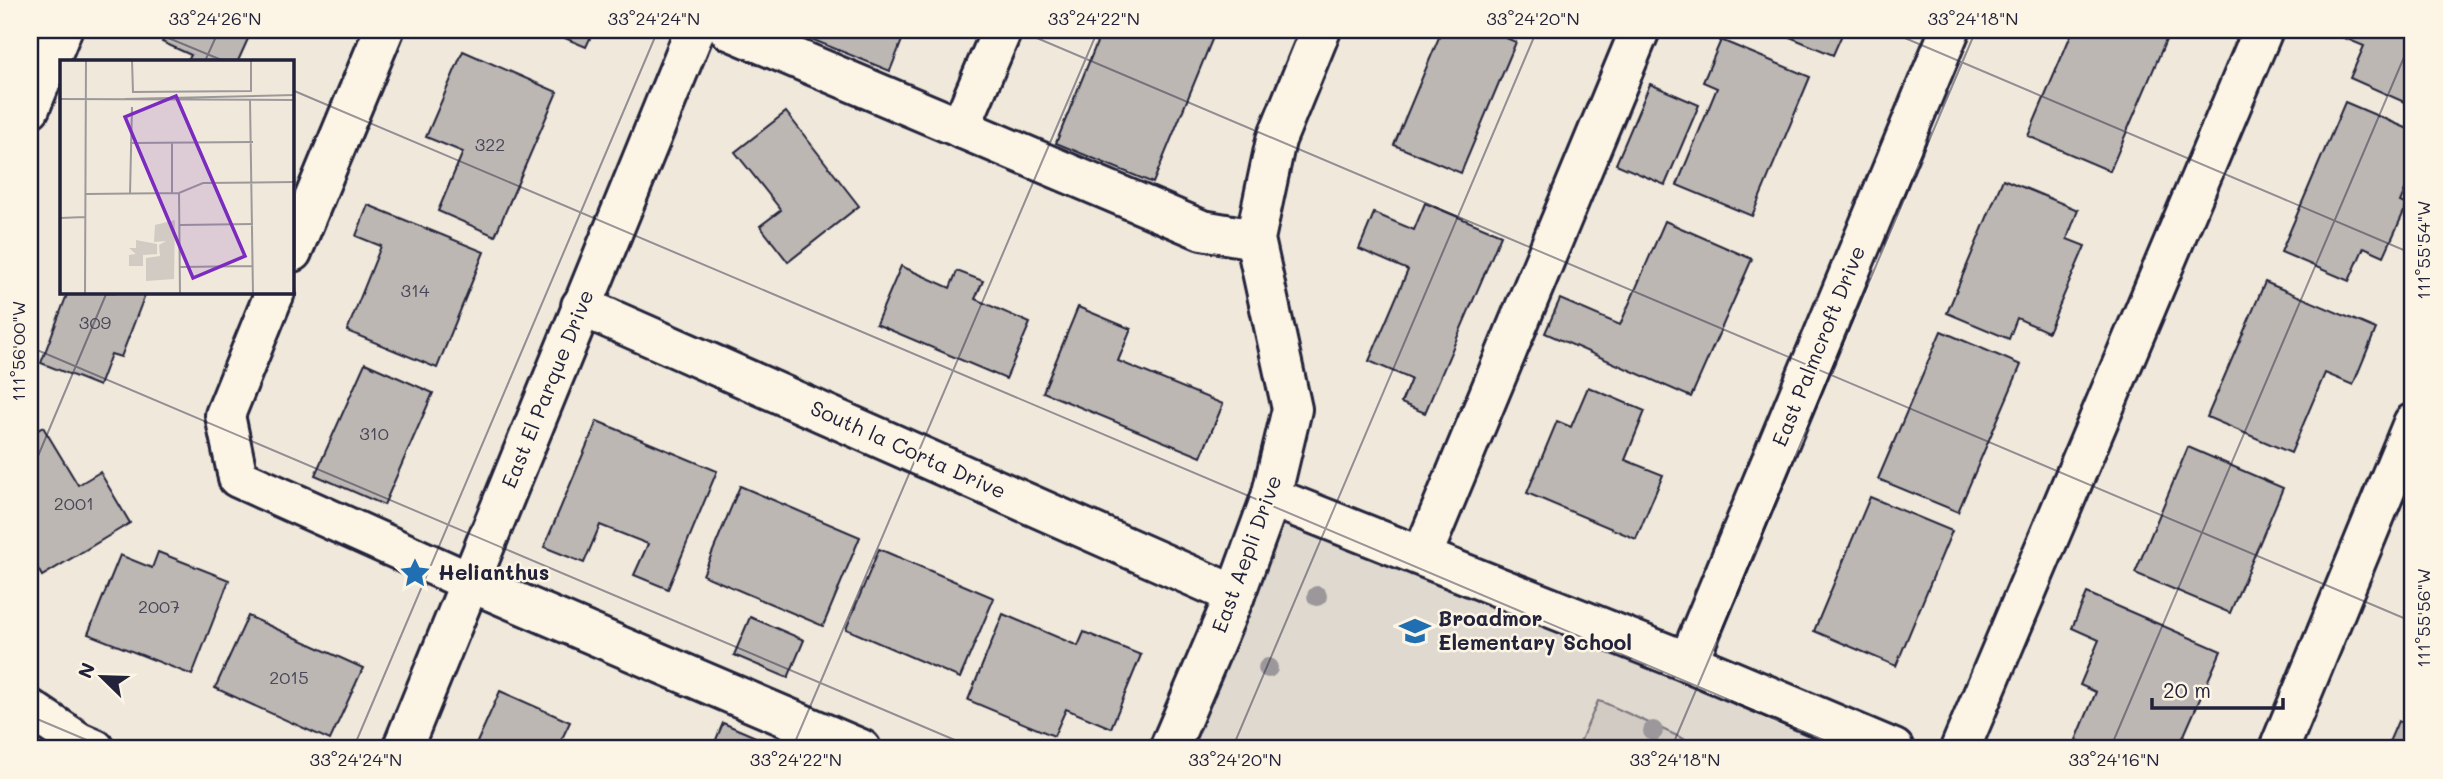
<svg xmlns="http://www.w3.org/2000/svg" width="2443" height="779" font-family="Mali,sans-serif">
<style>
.built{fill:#e0d9cf}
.green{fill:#d1cbc3;stroke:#7a767f;stroke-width:2}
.building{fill:#bcb7b3;stroke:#22223b;stroke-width:2}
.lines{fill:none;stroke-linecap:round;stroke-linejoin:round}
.minor-casing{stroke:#22223b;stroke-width:44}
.major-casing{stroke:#22223b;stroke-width:44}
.minor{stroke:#fcf5e5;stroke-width:38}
.major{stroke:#fcf5e5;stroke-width:38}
.tree{fill:#9b979a}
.ticks{fill:none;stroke:#22223b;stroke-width:2;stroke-opacity:0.45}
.labels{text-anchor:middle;stroke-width:5;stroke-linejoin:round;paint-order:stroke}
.number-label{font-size:18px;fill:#484759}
.street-label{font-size:21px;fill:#22223b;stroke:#fcf5e5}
.poi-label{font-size:21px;font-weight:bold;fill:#22223b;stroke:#fcf5e5;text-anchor:start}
.inset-road{fill:none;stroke:#9d999b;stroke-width:2}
.view{fill:#7b2cbf;fill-opacity:0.15;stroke:#7b2cbf;stroke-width:3.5}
.inset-edge{fill:none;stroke:#22223b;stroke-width:3.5}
.neatline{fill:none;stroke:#22223b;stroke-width:2.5}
.ticks-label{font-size:18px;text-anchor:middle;fill:#22223b}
</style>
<rect width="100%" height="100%" fill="#efe8db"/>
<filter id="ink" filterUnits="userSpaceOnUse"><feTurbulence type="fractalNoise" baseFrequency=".0143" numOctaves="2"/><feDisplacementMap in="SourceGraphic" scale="14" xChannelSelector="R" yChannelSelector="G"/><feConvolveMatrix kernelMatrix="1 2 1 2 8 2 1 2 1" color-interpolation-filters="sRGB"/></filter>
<g filter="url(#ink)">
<path class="built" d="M1271 497 1894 749H1170Z"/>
<path class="green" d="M1598 701 1605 703 1706 749H1577Z"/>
<g class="building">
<path d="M168 30H252L238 61H188L191 55 162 42Z"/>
<path d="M546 30H594L586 47Z"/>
<path d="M814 30H906L890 71 811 39Z"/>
<path d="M1102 30H1216L1153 183 1056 143Z"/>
<path d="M1442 30H1487L1516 42 1461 173 1394 145Z"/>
<path d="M1773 30H1844L1833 55Z"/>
<path d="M2073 30H2162L2169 33 2110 171 2028 136Z"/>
<path d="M2332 30H2413V106L2350 78 2364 46 2330 32Z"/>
<path d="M1721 40 1810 77 1752 216 1677 185 1717 88 1703 82Z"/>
<path d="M463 51 557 92 495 236 438 211 463 152 426 137Z"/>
<path d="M1650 84 1699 105 1665 185 1616 164Z"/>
<path d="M2345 102 2413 131V171L2400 202 2407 205 2384 256 2364 247 2349 281 2281 252Z"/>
<path d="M786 112 859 206 788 262 760 226 781 210 735 152Z"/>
<path d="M2003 179 2078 210 2067 239 2085 246 2048 332 2017 318 2009 339 1947 313Z"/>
<path d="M1425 203 1501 235 1425 413 1401 403 1411 379 1369 361 1408 270 1359 249 1374 213 1414 230Z"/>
<path d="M368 205 484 252 437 368 347 331 381 246 356 236Z"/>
<path d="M1665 221 1752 259 1691 397 1545 333 1560 299 1620 325Z"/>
<path d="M901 266 950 288 957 271 983 281 975 299 1030 323 1006 379 876 324Z"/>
<path d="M2265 282 2376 329 2353 385 2325 373 2291 453 2207 417Z"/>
<path d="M68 292H146L121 357 111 354 99 386 41 363Z"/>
<path d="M1078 307 1131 329 1118 361 1223 404 1201 457 1043 392Z"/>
<path d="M1941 331 2021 365 1958 512 1878 479Z"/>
<path d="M365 363 433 393 384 505 315 475Z"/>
<path d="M1588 387 1645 411 1625 460 1663 475 1636 539 1527 493 1557 421 1571 427Z"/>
<path d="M597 421 717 471 668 589 634 575 648 544 600 525 584 563 544 547Z"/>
<path d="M43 427 78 485 100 472 130 523 42 576 30 555V435Z"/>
<path d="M2188 447 2283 488 2230 613 2135 573Z"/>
<path d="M740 486 860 537 823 626 703 575Z"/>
<path d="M1870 497 1952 531 1896 666 1814 631Z"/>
<path d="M879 549 994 598 960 678 846 629Z"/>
<path d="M158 552 229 580 192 675 88 634 120 555 152 568Z"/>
<path d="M2087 593 2221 651 2178 749H2097L2076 740 2096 692 2080 685 2099 640 2072 628Z"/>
<path d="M1003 614 1078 646 1084 632 1141 655 1111 728 1066 709 1054 736 968 700Z"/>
<path d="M248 616 363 668 330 740 215 688Z"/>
<path d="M750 617 804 640 788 678 734 655Z"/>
<path d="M500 691 570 722 557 749H474Z"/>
<path d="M2398 721 2413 727V749H2386Z"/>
<path d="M723 723 765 741 761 749H712Z"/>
</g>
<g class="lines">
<defs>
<g id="minor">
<path d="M729 30 1202 230 1255 239"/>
<path d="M960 128 1002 30"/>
<path d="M292 252 384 30"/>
<path d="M275 292 225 415 238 478 470 582 861 749"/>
<path d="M581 306 1235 595"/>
<path d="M1271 497 1688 662 1894 749"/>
<path d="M1422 556 1640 30"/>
<path d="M1688 662 1950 30"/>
<path d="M30 709 79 742 95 749"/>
<path d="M402 749 695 30"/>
<path d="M1169 749 1235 595 1271 497 1292 409 1255 239 1276 140 1321 30"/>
<path d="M1960 749 2263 30"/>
<path d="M2279 749 2413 423"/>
</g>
<path id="major" d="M30 108 62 30"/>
</defs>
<use href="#minor" class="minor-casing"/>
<use href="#major" class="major-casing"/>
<use href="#minor" class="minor"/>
<use href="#major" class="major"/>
</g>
<g class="tree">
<circle cx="1317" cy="596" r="10"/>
<circle cx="1268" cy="668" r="10"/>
<circle cx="1653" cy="731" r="10"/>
</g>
</g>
<path class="ticks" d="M149 30 224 61M1018 30 2413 622M1886 30 2413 254M205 61 219 30M292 90 1845 749M30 347 976 749M30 475 107 292M30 716 108 749M353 749 658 30M792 749 1098 30M1232 749 1537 30M1671 749 1976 30M2110 749 2413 36"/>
<defs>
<symbol id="sight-bare" viewBox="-9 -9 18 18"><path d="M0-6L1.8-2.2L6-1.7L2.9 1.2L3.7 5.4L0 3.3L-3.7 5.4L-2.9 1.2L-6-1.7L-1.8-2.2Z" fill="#1f6fb2" stroke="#fcf5e5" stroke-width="2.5" paint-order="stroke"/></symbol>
<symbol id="school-bare" viewBox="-9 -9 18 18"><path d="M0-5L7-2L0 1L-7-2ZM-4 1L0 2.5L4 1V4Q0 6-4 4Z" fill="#1f6fb2" stroke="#fcf5e5" stroke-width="2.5" paint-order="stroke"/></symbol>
</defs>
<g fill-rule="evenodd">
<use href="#sight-bare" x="393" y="551" width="44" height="44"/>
<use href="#school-bare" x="1393" y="609" width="44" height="44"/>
</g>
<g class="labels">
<g class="number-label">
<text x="490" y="151">322</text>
<text x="415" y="297">314</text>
<text x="95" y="329">309</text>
<text x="374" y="440">310</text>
<text x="74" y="510">2001</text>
<text x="159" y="613">2007</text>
<text x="289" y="684">2015</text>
</g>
<g class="street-label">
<text transform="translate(1819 346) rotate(-68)" y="7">East Palmcroft Drive</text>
<text transform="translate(548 389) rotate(-68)" y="7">East El Parque Drive</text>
<text transform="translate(908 450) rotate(24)" y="7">South la Corta Drive</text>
<text transform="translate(1247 554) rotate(-70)" y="7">East Aepli Drive</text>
</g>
<g class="poi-label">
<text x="438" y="580">Helianthus</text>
<text x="1438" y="626">Broadmor<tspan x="1438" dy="24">Elementary School</tspan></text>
</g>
</g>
<g transform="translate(60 60)">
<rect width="234" height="234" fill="#efe8db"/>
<path d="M115 160 114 219 86 221V198L100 196 99 185 106 181 94 182 95 165ZM76 180 97 184V194L83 195V206H69V195L76 194 69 188H76Z" fill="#d1cbc3"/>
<path class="inset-road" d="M72 0 73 32 191 31V0M0 39 235 40M65 39 235 35M190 40 193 234M70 83 193 82M235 125V207M119 133 120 234M26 134 119 133 143 123 235 122M70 134 72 47M112 134V82M0 158 25 157M120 165 193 164M120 207 193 206M25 234 26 0"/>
<path class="view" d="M116 36 185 196 133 218 65 57Z"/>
<rect width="234" height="234" class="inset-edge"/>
</g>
<rect width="2443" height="779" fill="none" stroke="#fcf5e5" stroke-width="77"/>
<g transform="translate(102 677) rotate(293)" stroke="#fcf5e5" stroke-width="5" paint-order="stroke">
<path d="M0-5L12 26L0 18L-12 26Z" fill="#22223b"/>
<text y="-10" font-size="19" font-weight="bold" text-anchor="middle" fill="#22223b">N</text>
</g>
<path d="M2152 698v10h131v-10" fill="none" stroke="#22223b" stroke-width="3.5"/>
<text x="2163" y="698" font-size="21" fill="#22223b" stroke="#fcf5e5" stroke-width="5" paint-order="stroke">20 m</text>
<rect x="38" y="38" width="2366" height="702" class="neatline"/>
<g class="ticks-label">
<text x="215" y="25">33°24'26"N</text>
<text x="654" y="25">33°24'24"N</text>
<text x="1094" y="25">33°24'22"N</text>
<text x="1533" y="25">33°24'20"N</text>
<text x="1973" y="25">33°24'18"N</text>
<text transform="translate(2424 250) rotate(-90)" y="6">111°55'54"W</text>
<text transform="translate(19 351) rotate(-90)" y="6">111°56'00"W</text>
<text transform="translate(2424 618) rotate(-90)" y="6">111°55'56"W</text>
<text x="356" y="766">33°24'24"N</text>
<text x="796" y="766">33°24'22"N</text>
<text x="1235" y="766">33°24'20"N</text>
<text x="1675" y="766">33°24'18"N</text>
<text x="2114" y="766">33°24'16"N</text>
</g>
</svg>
